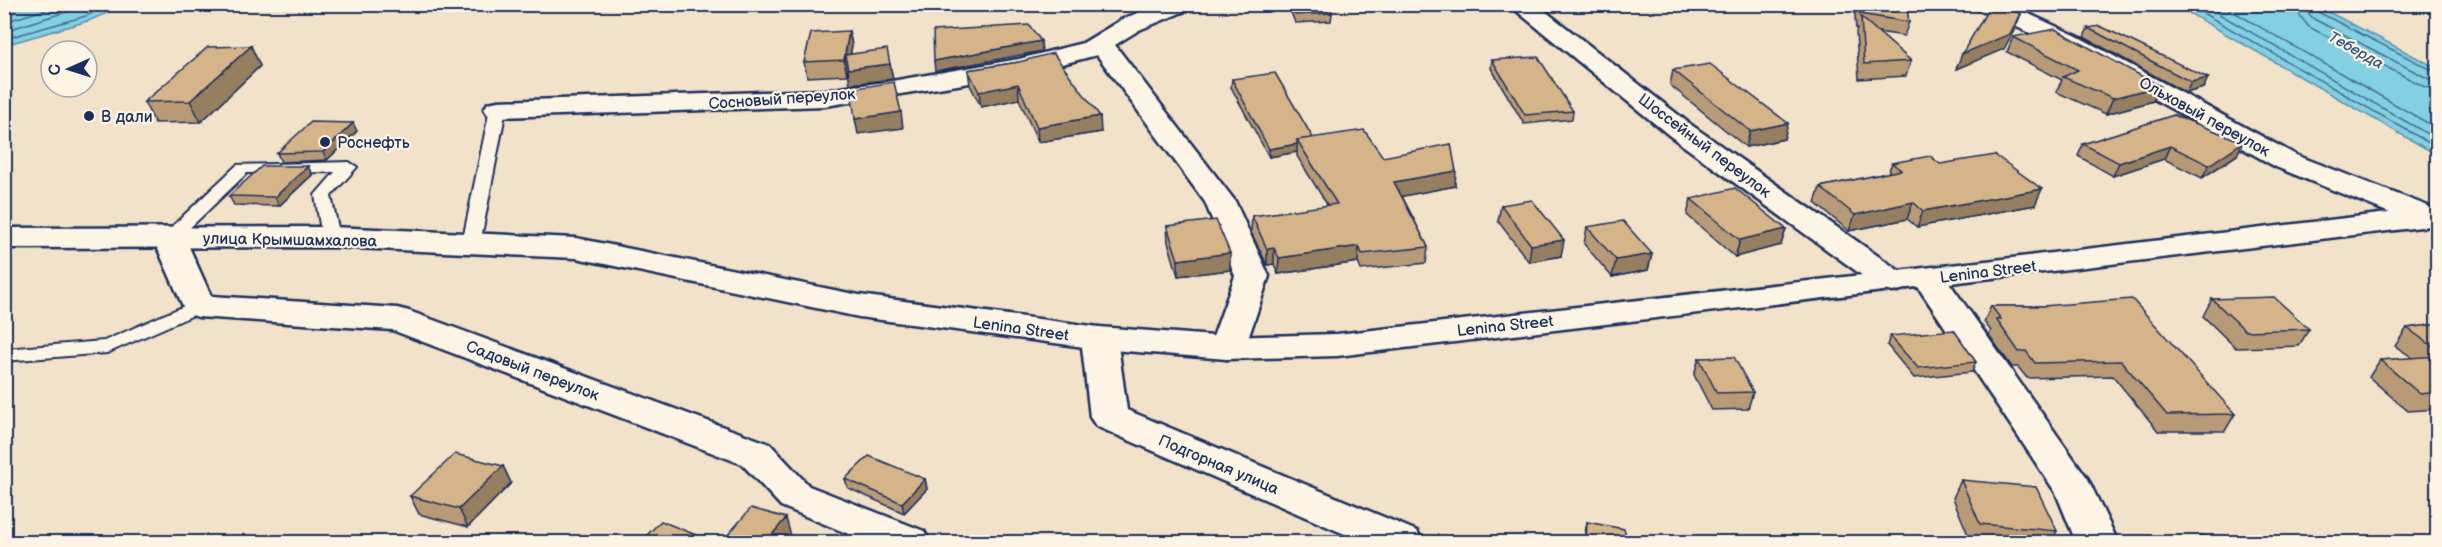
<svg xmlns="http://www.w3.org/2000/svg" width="2442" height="547" font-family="'Balsamiq Sans',sans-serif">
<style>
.water{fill:#83d0e3;stroke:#5990ae;stroke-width:1.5}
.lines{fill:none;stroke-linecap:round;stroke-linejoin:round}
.shore{stroke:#456f93;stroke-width:1.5}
.lane-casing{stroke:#1b2f5e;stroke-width:4}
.street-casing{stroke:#1b2f5e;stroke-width:5}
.secondary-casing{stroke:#1b2f5e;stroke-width:5}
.lane{fill:#fcf5e5;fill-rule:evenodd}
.street{fill:#fcf5e5;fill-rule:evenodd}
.secondary{fill:#fcf5e5;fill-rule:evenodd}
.wall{fill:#b89b76;stroke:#1b2f5e;stroke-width:1.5}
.shaded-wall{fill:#967e60;stroke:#1b2f5e;stroke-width:1.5}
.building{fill:#d6b489;stroke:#1b2f5e;stroke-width:1.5}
.poi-dot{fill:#1b2f5e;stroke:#fcf5e5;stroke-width:2}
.labels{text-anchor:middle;stroke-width:4.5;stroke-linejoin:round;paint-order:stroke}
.far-water-label{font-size:15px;font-style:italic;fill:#35577f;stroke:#fcf5e5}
.street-label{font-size:16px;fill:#1b2f5e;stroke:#fcf5e5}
.poi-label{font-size:16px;fill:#1b2f5e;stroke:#fcf5e5;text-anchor:start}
</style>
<rect width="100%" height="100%" fill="#f1e2c9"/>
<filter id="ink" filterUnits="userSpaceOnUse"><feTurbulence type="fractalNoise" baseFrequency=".0167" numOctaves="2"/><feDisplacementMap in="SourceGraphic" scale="12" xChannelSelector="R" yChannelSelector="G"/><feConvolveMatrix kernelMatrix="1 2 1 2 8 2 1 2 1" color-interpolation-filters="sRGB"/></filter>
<g filter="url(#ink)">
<g class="water">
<path d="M5 4H126V5L88 21 5 45Z"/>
<path d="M2175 5H2315L2437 68V155Z"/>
</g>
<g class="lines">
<g class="shore">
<path d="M2187 4 2438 148"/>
<path d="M2202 4 2438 140"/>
<path d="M2220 4 2438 129"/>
<path d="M2297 4 2300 16 2309 27 2425 87 2438 90"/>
<path d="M2306 4 2308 13 2314 19 2429 79 2438 81"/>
<path d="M2314 4 2318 12 2438 73"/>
<path d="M4 22 64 4"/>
<path d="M4 31 92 4"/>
<path d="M4 39 86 16 111 4"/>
</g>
<defs>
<g id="lane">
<path d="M498 104 506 109 480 244 471 249 462 244 490 109Z"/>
<path d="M349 162 357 167 331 196 340 237 337 241H325L322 237 315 195 335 172 247 173 175 242H163L160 238 237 165Z"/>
<path d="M198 300 205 302 207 306 205 310 107 353 4 361V349L104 341Z"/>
</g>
<g id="street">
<path d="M1158 4H1193L1190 9 1139 30 1115 45 1235 201 1269 276 1245 348 1240 356 1227 359 1214 356 1209 348 1235 276 1205 202 1097 55 1020 75 825 106 498 117 488 115 484 109 488 103 498 101 825 90 886 82 1019 59 1083 43 1121 20Z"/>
<path d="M1508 4H1536L1690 124 1905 275 1910 282 1905 289 1893 292 1881 289 1670 136Z"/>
<path d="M1974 4H2007L2077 36 2296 155 2438 210V224L2428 226 2417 224 2276 167 2059 46 1977 9Z"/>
<path d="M169 228 180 231 185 238 211 296 397 308 409 311 770 444 809 486 924 531 930 542H868L781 506 742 464 392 330 198 317 186 313 153 238 158 231Z"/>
<path d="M1929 268 1941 271 2088 479 2118 542H2076L2056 493 1912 278 1917 271Z"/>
<path d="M1099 327 1111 330 1117 338 1127 410 1417 531 1423 542H1363L1096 426 1090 417 1081 338 1087 330Z"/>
</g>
<path id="secondary" d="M2438 207V225L1337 356 1227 359 1099 349 859 317 576 258 331 247 4 248V228L331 227 576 238 859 295 1099 327 1227 337 1337 334 1986 261Z"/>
</defs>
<use href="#lane" class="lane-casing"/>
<use href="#street" class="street-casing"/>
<use href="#secondary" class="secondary-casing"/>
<use href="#lane" class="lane"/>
<use href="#street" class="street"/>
<use href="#secondary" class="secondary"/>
</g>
<g class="wall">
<path d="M1288 4H1328L1332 13 1331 21 1295 23Z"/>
<path d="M1854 4H1906L1909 22 1904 36 1878 32 1911 61 1906 76 1859 79 1856 32 1857 29H1856Z"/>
<path d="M2013 4H2029L2026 10Z"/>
<path d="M2088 28 2208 78 2203 88 2186 93 2084 37Z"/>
<path d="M849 31 852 45 850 54 890 64 893 79 850 84 848 69 847 75 807 77 804 62Z"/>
<path d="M2013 37 2160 86 2153 101 2106 114 2056 92 2062 80 2007 52Z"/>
<path d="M251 46 260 66 201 122 155 123 144 102Z"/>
<path d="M1492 60 1573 111 1572 119 1524 124 1491 68Z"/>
<path d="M1019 62 1101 132 1038 142 1019 99 981 107 970 85 968 70Z"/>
<path d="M1673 70 1788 123 1784 139 1746 147 1670 85Z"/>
<path d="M1232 79 1313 138 1383 157 1455 186 1402 196 1428 247 1426 263 1361 270 1358 262 1278 274 1274 264 1267 265 1251 232 1252 216 1328 206 1297 156V152L1269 157 1231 87Z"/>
<path d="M2174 115 2237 155 2202 178 2164 159 2113 176 2078 156 2083 144Z"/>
<path d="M357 131 327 160 281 162 277 153Z"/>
<path d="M1892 163 1940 164 2035 205 1917 227 1907 219 1849 231 1815 203 1820 187 1888 173Z"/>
<path d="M308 166 312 175 279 206 234 205 229 196Z"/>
<path d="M1691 199 1786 229 1781 245 1735 257 1687 215Z"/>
<path d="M1501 205 1561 256 1529 262 1498 221Z"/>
<path d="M1167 226 1230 270 1178 276 1168 242Z"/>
<path d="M1587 227 1652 254 1648 270 1612 277 1584 244Z"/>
<path d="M2212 299 2309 329 2299 346 2236 348 2203 316Z"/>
<path d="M2438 300V309L2433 306Z"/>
<path d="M1991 306H2042L2235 414 2225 431H2158L2113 376 2027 378 2018 367H2012L1989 335 1991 331 1984 322Z"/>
<path d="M2438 324V409L2408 411 2369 377 2380 360 2413 358 2395 346 2407 328Z"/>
<path d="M1890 336 1976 362 1972 372 1914 378 1887 345Z"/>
<path d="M1699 358 1753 392 1748 409 1712 410 1694 375Z"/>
<path d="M503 466 511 483 468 527 419 514 410 496Z"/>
<path d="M845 479H925L927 489 904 513 848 488Z"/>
<path d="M1961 480 2057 531 2051 543 1971 542 1953 498Z"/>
<path d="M1587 522 1629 543H1583Z"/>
<path d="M2201 535 2236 543H2197Z"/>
</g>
<g class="shaded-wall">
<path d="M2021 14 2015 29 2004 49 1956 69 1962 54Z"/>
<path d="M849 31 852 45 848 69 890 64 893 79 850 84 848 69 847 75 844 60Z"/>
<path d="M1041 41 1042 51 935 71 934 61Z"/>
<path d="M251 46 260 66 201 122 190 101Z"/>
<path d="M2208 78 2203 88 2186 93 2191 82Z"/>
<path d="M1018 84 1019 99 981 107 979 92Z"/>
<path d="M2160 86 2153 101 2106 114 2113 98Z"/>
<path d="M901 112 903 128 858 134 855 119Z"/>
<path d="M1100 116 1101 132 1038 142 1037 127Z"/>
<path d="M353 123 357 131 327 160 323 152Z"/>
<path d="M1788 123 1784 139 1746 147 1750 131Z"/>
<path d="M2243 142 2237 155 2202 178 2209 165Z"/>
<path d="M1297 144V152L1269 157V149Z"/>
<path d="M2170 146 2164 159 2113 176 2119 163Z"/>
<path d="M308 166 312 175 279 206 275 197Z"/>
<path d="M1456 171 1455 186 1393 198 1394 182Z"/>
<path d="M2042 189 2035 205 1917 227 1923 211Z"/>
<path d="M1913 202 1907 219 1849 231 1855 215Z"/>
<path d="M1786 229 1781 245 1735 257 1740 240Z"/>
<path d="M1564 240 1561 256 1529 262 1531 245Z"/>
<path d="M1359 246 1358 262 1278 274 1279 258Z"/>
<path d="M1274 248V264L1267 265V249Z"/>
<path d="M1230 253V270L1178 276V260Z"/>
<path d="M1652 254 1648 270 1612 277 1616 260Z"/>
<path d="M503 466 511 483 468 527 459 509Z"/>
<path d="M925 479 927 489 904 513 902 503Z"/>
<path d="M786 518 791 536 786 543H765Z"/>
</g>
<g class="building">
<path d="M1291 4H1328L1332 13 1295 15Z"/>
<path d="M1860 4H1906L1909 22 1860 14Z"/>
<path d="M1991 4H1999L2021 14 2010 34 1962 54Z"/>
<path d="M1861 17 1911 61 1864 64Z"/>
<path d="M1029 25 1041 41 934 61 933 31Z"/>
<path d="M2100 26 2208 78 2191 82 2088 28Z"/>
<path d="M2055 29 2160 86 2113 98 2063 77 2078 70 2013 37Z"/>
<path d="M849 31 844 60 804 62 811 33Z"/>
<path d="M251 46 190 101 144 102 208 47Z"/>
<path d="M887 49 890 64 848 69 845 55Z"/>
<path d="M1053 53 1100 116 1037 127 1018 84 979 92 968 70 1019 62Z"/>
<path d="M1538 57 1573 111 1525 115 1492 60Z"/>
<path d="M1710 64 1788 123 1750 131 1673 70Z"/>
<path d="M1275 73 1313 138 1297 140V144L1269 149 1232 79Z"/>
<path d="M894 82 901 112 855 119 851 89Z"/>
<path d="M2174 115 2243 142 2209 165 2170 146 2119 163 2083 144Z"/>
<path d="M311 122 353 123 323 152 277 153Z"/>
<path d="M1364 130 1383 157 1451 144 1456 171 1394 182 1428 247 1362 254 1359 246 1279 258 1274 248 1267 249 1252 216 1337 204 1297 140Z"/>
<path d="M1995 155 2042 189 1923 211 1913 202 1855 215 1820 187 1901 170 1892 163 1930 156 1940 164Z"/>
<path d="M262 166H308L275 197 229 196Z"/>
<path d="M1735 188 1786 229 1740 240 1691 199Z"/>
<path d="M1532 200 1564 240 1531 245 1501 205Z"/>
<path d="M1216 220 1230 253 1178 260 1167 226Z"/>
<path d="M1623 221 1652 254 1616 260 1587 227Z"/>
<path d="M2274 297 2309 329 2246 331 2212 299Z"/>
<path d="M2132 299 2235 414 2167 415 2121 361 2035 363 2026 351 2019 352 1996 319H2001L1991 306H2042Z"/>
<path d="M2438 324V350L2407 328Z"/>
<path d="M1954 330 1976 362 1918 368 1890 336Z"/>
<path d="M2438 356V392L2420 394 2380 360Z"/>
<path d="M1734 357 1753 392 1717 393 1699 358Z"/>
<path d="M455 454 503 466 459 509 410 496Z"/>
<path d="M869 456 925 479 902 503 845 479Z"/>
<path d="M1961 480 2036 487 2057 531 1980 524Z"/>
<path d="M751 508 786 518 765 543H721Z"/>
<path d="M661 521 716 543H639Z"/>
<path d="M1587 522 1624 529 1629 543H1586Z"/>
<path d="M2201 535 2236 543H2205Z"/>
<path d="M1254 537 1271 543H1251Z"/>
</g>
</g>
<g class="poi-dot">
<circle cx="89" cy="116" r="6"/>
<circle cx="325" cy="142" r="6"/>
</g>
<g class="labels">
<g class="far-water-label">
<text transform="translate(2356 50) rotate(29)" y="5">Теберда</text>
</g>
<g class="street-label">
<text transform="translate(782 98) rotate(-4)" y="6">Сосновый переулок</text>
<text transform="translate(2205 116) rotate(29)" y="6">Ольховый переулок</text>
<text transform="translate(1705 145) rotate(37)" y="6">Шоссейный переулок</text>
<text transform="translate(290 239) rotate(1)" y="6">улица Крымшамхалова</text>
<text transform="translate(1988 271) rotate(-7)" y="6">Lenina Street</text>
<text transform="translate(1505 325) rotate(-6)" y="6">Lenina Street</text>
<text transform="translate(1021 328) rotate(8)" y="6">Lenina Street</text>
<text transform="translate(533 370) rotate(21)" y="6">Садовый переулок</text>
<text transform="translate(1219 464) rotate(23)" y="6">Подгорная улица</text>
</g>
<g class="poi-label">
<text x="101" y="122">В дали</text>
<text x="337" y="148">Роснефть</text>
</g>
</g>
<rect width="2442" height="547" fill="none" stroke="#fcf5e5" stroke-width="24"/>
<rect x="12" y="12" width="2418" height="523" fill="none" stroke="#1b2f5e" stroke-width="2" filter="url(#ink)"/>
<g transform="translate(69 69) rotate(267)"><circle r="28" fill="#fcf5e5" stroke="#a2a6af" stroke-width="1.5"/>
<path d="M0-4.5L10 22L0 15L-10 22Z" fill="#1b2f5e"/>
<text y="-9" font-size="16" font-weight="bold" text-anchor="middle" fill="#1b2f5e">С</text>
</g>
</svg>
